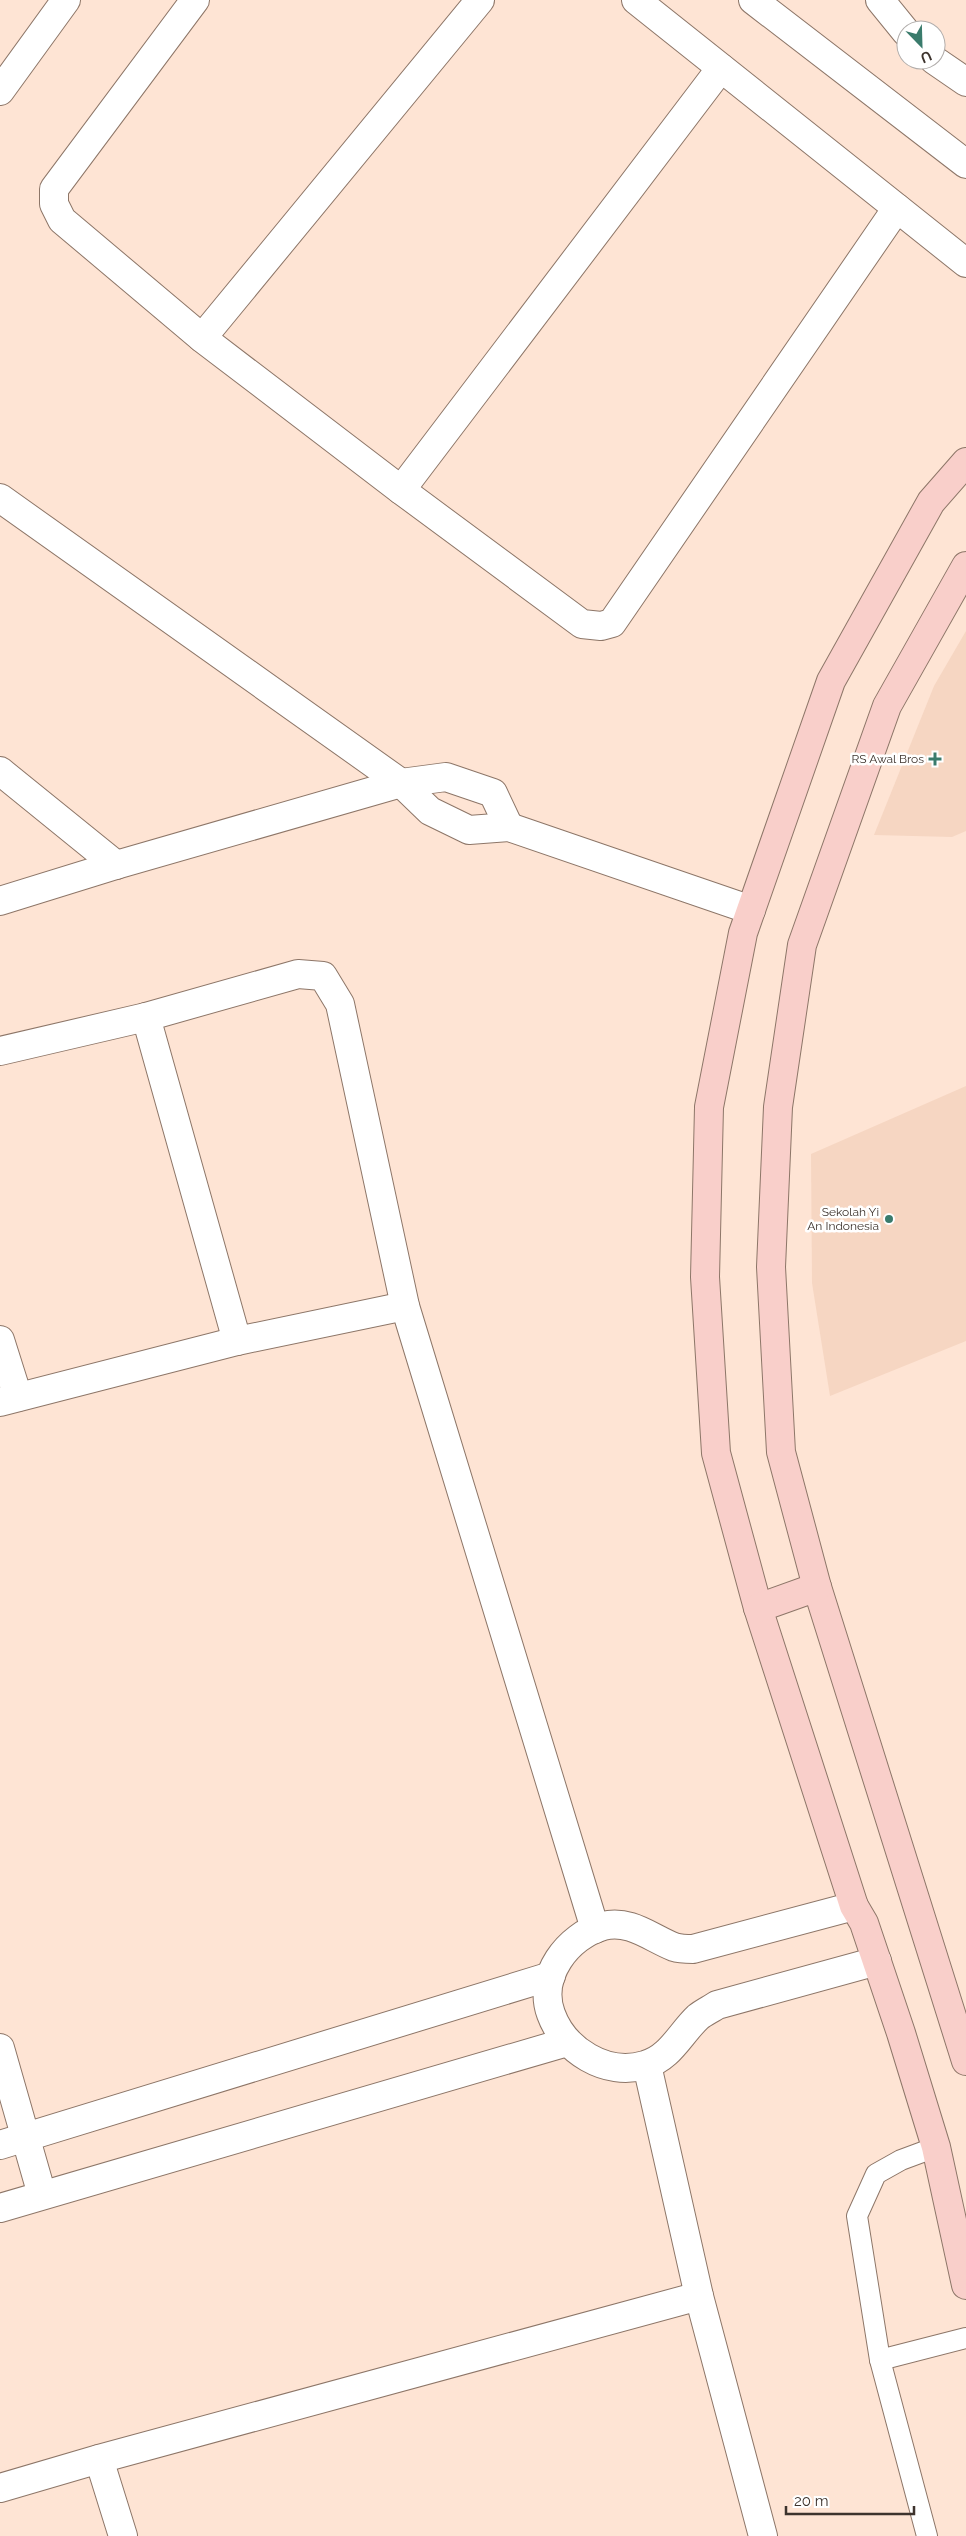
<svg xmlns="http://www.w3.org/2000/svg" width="966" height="2536" font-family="Raleway,sans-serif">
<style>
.built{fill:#f6d6c2}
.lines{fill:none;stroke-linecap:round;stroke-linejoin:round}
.service-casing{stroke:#8d7668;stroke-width:22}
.minor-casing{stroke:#8d7668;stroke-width:30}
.secondary-casing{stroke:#8d7668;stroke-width:30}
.service{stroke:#fff;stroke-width:20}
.minor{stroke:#fff;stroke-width:28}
.secondary{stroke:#f9cfca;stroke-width:28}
.poi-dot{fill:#3a7b6c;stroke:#fff;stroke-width:2}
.labels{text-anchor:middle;stroke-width:5;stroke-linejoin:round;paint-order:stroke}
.poi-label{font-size:12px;fill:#3d332d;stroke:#fff;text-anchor:end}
</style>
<rect width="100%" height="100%" fill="#fee4d4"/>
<g class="built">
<path d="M966 631V831L952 837 874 835 934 686Z"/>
<path d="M966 1086V1341L830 1396 812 1283 811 1154Z"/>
</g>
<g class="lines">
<defs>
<g id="service">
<path d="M880 2360 966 2338"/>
<path d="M927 2536 880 2360 857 2216 876 2174 901 2160 936 2147"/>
</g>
<g id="minor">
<path d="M195 0 54 189V204L62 220 202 338 401 490 582 624 601 626 612 623 897 208"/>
<path d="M636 0 966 263"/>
<path d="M753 0 966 164"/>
<path d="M880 0 906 32"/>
<path d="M934 60 966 82"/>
<path d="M0 91 66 0"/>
<path d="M202 338 480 0"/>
<path d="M401 490 721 68"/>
<path d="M0 498 401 783 430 811 469 830 509 827 751 910"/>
<path d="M0 771 116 865"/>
<path d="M0 901 116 865 401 783 446 777 493 793 509 827"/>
<path d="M146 1017 237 1341"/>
<path d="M0 1051 146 1017 298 974 323 976 340 1004 405 1306 595 1929"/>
<path d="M0 1340 18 1397"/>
<path d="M0 1402 237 1341 405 1306"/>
<path d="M854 1906 693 1949C687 1949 680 1949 674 1947 651 1938 630 1919 603 1926 568 1936 537 1976 551 2014 564 2050 606 2077 645 2065 670 2058 680 2034 698 2017 703 2013 711 2009 717 2005L877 1961"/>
<path d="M0 2048 42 2195"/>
<path d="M647 2065 699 2296 763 2536"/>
<path d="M0 2145 551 1976"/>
<path d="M0 2208 567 2042"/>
<path d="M99 2459 123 2536"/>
<path d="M0 2488 99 2459 699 2296"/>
</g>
<g id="secondary">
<path d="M966 462 931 502 831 681 743 933 709 1107 705 1277 716 1453 758 1608 854 1906 864 1923 901 2033 936 2147 966 2285"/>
<path d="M966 566 887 706 802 945 778 1107 771 1267 781 1452 817 1587 966 2061"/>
<path d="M758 1608 817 1587"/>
</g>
</defs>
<use href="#service" class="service-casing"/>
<use href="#minor" class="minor-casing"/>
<use href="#secondary" class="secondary-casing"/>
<use href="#service" class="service"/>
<use href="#minor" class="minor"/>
<use href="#secondary" class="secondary"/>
</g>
<g class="poi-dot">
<path d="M932.5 751.5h5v5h5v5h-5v5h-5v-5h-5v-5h5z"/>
<circle cx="889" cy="1219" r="5"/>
</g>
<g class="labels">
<g class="poi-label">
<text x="924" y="763">RS Awal Bros</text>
<text x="879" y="1216">Sekolah Yi<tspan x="879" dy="14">An Indonesia</tspan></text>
</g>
</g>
<g transform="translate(921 45) rotate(157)"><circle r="24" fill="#ffffff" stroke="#b1adab"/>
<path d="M0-4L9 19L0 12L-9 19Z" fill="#3a7b6c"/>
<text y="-8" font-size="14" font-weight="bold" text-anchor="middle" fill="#3d332d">U</text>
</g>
<path d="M786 2506v8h128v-8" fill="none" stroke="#3d332d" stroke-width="2.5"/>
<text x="794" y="2506" font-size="15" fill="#3d332d" stroke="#ffffff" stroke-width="4" paint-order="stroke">20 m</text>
</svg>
